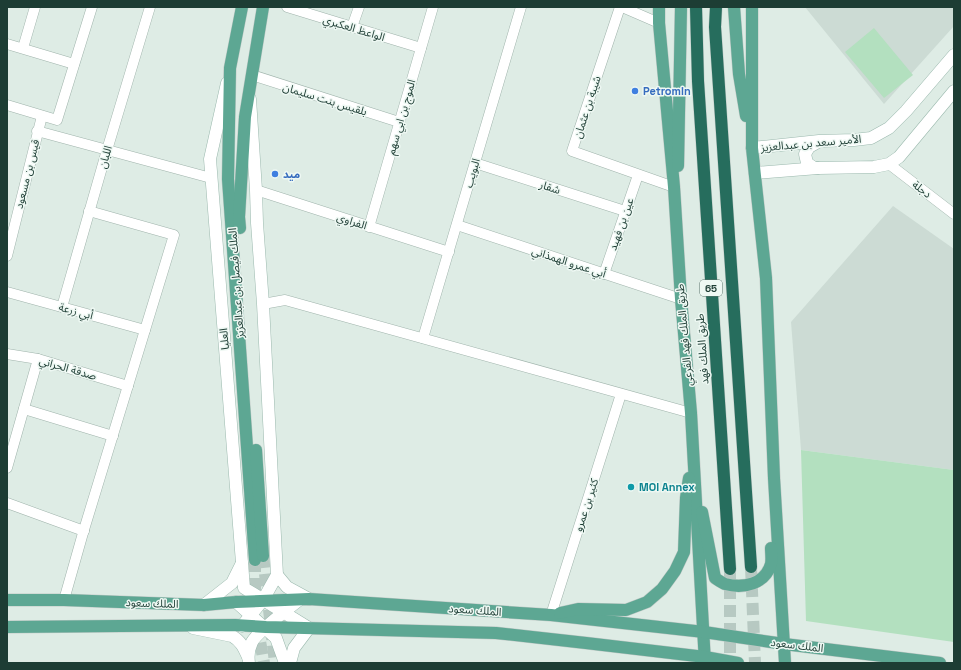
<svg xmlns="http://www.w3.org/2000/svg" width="961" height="670" font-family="'Space Grotesk','Noto Sans Arabic',sans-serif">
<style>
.built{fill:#ccdbd4}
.green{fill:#b3e0bf}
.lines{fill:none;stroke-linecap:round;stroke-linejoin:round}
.primary-tunnel{stroke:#b7c9c2;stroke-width:12;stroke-dasharray:12 6;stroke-linecap:butt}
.highway-tunnel{stroke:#b7c9c2;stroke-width:12;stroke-dasharray:12 6;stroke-linecap:butt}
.street-casing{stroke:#a0b4ac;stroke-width:11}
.secondary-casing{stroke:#9bb9ae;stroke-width:13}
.primary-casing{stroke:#c0c9c6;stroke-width:13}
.highway-casing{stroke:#c0c9c6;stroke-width:13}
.street{stroke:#fff;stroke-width:10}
.secondary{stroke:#fff;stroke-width:12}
.primary{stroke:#5da793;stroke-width:12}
.highway{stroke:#266d5d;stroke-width:12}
.shop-dot{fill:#3f7fe0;stroke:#eef8f3;stroke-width:1.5}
.culture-dot{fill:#0f9aa8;stroke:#eef8f3;stroke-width:1.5}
.labels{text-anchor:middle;stroke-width:3;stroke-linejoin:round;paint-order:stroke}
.shield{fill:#eef8f3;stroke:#5c756d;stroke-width:1}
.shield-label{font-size:10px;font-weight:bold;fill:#1d3d34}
.street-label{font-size:11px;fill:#1d3d34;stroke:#eef8f3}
.shop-label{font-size:11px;font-weight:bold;fill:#366cbe;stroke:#eef8f3;text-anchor:start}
.culture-label{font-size:11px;font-weight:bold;fill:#0d838f;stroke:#eef8f3;text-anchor:start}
</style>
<rect width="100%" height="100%" fill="#deece5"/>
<g class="built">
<path d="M805 7H954V26L884 104Z"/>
<path d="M893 206 954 249V470L801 450 791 322Z"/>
</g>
<g class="green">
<path d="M874 28 913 75 884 98 845 52Z"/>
<path d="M801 450 954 470V642L806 621Z"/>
</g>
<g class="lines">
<g class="primary-tunnel">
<path d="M263 556 275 663"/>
<path d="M255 560V603"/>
<path d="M257 625 264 663"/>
</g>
<g class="highway-tunnel">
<path d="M751 567 755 663"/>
<path d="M730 569V663"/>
</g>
<defs>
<g id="street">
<path d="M287 7 421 48"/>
<path d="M620 7 572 151 674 187"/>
<path d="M622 7 659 23"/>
<path d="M352 27 359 7"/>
<path d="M7 44 74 64"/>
<path d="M23 48 35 7"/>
<path d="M252 75 399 122"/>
<path d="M7 105 57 120 92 7"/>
<path d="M37 131 211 178"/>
<path d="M475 163 625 211"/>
<path d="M889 164 954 214"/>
<path d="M256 190 449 252"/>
<path d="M457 225 681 299"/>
<path d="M369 227 433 7"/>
<path d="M7 256 42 116"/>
<path d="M604 274 638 175"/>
<path d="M7 292 145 330"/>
<path d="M263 304 285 300 691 413"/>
<path d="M62 307 107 150 150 7"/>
<path d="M423 338 521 7"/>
<path d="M7 354 38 359 128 386"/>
<path d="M24 409 113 436"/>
<path d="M7 468 38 359"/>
<path d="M7 503 84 531"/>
<path d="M64 600 83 533 174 235 89 211"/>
<path d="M551 615 621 394"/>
</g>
<g id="secondary">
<path d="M227 83 210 159 244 588 309 628 294 648 290 663"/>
<path d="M752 148 819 141 854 140 871 138 889 128 906 111 954 55"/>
<path d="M818 168H814L807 163 805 154 809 147 818 142"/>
<path d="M755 173 818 168 874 167 889 164 899 157 954 91"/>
<path d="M277 575 287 587 309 599"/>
<path d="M236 602 276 638 285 663"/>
<path d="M204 605 232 583 242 563"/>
<path d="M242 626 263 600 277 575 263 304 257 223 256 190 250 99"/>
<path d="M193 628 232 636C241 641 244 648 248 657"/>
<path d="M249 663C248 656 249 648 252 642 257 632 289 608 299 600"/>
</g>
<g id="primary">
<path d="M242 7 230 68 228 179 255 560"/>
<path d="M659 7V23L674 187 681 299 691 413 705 663"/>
<path d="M734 7 739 74 746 116"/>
<path d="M752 7V148L766 278 774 478 785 663"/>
<path d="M678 166 681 7"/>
<path d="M240 228 239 217 245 117 263 7"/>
<path d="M256 450 263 556"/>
<path d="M702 512 715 578C718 580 722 583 725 584 744 589 765 584 771 564 772 559 771 553 771 548"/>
<path d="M7 600H64L204 605 236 602 309 599 551 615 704 632 784 644 940 663"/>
<path d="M560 613 578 609 626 610 647 602 662 589 675 571 684 552 686 498 689 478"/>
<path d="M7 627 235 625 266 627 496 633 586 643 705 657 738 663"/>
</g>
<g id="highway">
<path d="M696 7 698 81 730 569"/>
<path d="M716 7 715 27 751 567"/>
</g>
</defs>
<use href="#street" class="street-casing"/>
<use href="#secondary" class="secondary-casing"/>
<use href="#primary" class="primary-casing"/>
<use href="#highway" class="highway-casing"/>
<use href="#street" class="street"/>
<use href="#secondary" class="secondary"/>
<use href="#primary" class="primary"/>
<use href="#highway" class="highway"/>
</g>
<g class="shop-dot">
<circle cx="635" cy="91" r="4"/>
<circle cx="275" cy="174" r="4"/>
</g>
<circle class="culture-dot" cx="631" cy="487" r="4"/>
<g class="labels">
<rect class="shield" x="700" y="280" width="22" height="16" rx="3"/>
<g class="shield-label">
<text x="711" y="292">65</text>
</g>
<g class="street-label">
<text transform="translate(354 28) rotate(17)" y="4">الواعظ العكبري</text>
<text transform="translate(325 99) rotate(17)" y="4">بلقيس بنت سليمان</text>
<text transform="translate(587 107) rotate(-72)" y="4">شيبة بن عثمان</text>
<text transform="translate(401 117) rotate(-74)" y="4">الموج بن ابي سهم</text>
<text transform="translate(811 143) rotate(-5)" y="4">الأمير سعد بن عبدالعزيز</text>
<text transform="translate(105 157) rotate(-74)" y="4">اللبان</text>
<text transform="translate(472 173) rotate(-74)" y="4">البويب</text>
<text transform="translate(27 174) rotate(-76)" y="4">قيس بن مسعود</text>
<text transform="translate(550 187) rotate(18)" y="4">شقار</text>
<text transform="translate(922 189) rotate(38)" y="4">دجلة</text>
<text transform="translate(352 221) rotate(18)" y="4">الفراوي</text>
<text transform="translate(621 224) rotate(-71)" y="4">عين بن فهيد</text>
<text transform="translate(569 262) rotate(18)" y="4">أبي عمرو الهمذاني</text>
<text transform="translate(236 283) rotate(-94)" y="4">الملك فيصل بن عبدالعزيز</text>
<text transform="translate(76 311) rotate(15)" y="4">أبي زرعة</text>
<text transform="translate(684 335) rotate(-95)" y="4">طريق الملك فهد الفرعي</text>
<text transform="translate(224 339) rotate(-95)" y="4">العليا</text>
<text transform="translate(702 349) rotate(-94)" y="4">طريق الملك فهد</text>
<text transform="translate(68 368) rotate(16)" y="4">صدقة الحراني</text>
<text transform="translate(586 505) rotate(-72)" y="4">كثير بن عمرو</text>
<text transform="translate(152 603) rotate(2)" y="4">الملك سعود</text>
<text transform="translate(475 610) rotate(4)" y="4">الملك سعود</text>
<text transform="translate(797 645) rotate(7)" y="4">الملك سعود</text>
</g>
<g class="shop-label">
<text x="643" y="95">Petromin</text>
<text x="283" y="178">ميد</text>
</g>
<g class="culture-label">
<text x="639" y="491">MOI Annex</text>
</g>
</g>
<rect width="961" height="670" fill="none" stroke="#1d3d34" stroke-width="16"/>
</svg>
